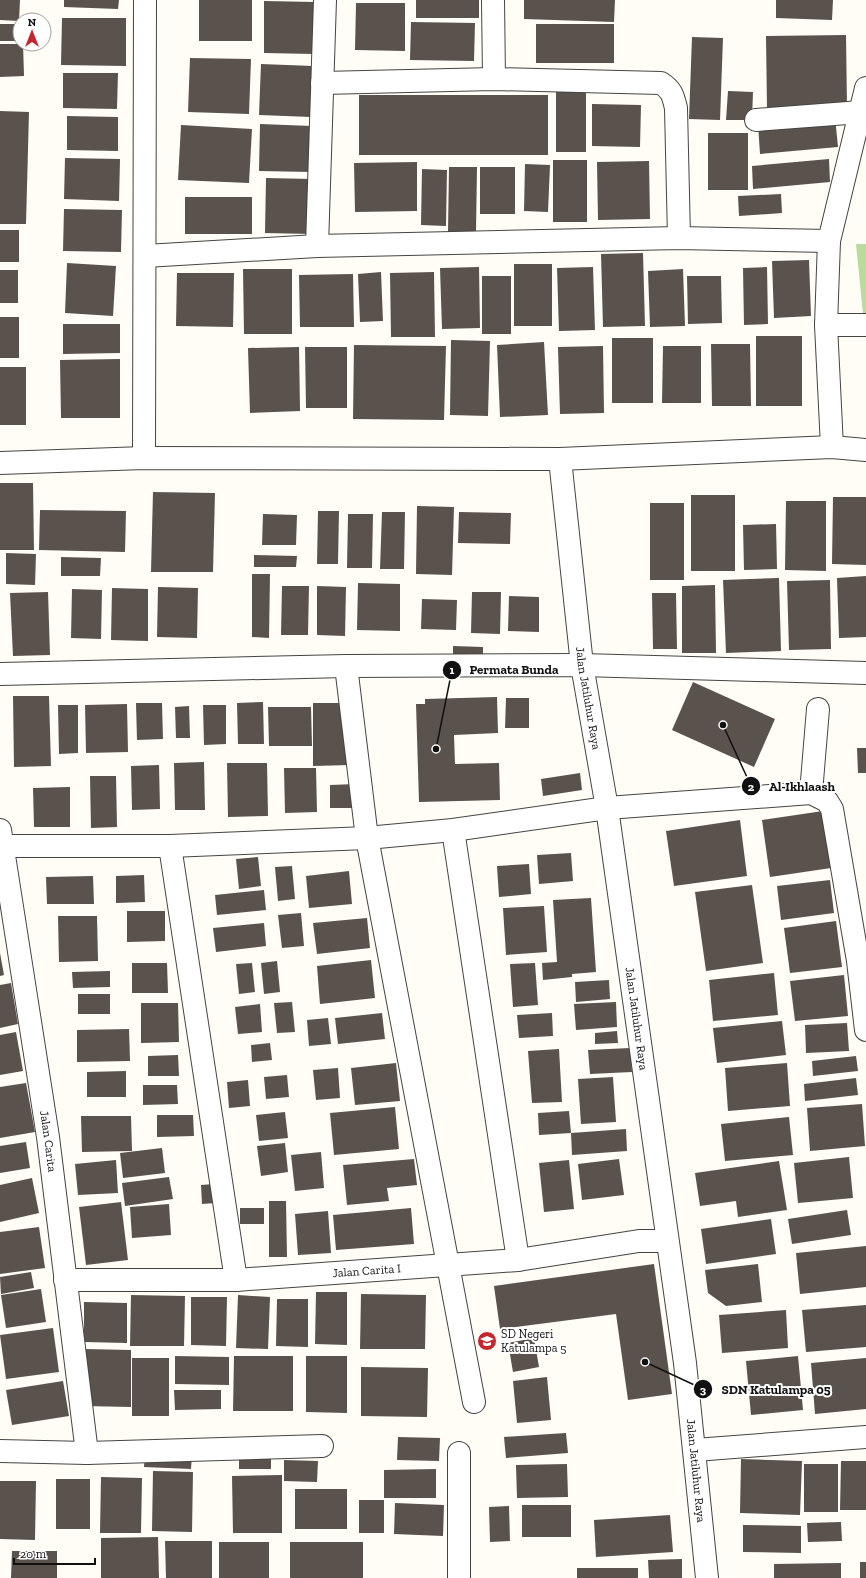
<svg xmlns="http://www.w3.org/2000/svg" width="866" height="1578" font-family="'Zilla Slab',serif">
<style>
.forest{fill:#b9dc9c}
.building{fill:#5a524d}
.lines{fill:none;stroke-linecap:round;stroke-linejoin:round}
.minor-casing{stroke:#444;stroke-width:24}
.minor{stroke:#fff;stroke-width:22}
.labels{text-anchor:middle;stroke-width:4;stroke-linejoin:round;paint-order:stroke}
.street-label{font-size:12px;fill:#111;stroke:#fff}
.poi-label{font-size:12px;fill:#111;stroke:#fff;text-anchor:start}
.leader{fill:none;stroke:#111;stroke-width:1.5}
.callout-dot{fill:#111;stroke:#fff;stroke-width:1.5}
.mark-label{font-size:12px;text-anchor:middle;font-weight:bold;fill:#fff}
.callout-label{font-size:13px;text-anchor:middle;font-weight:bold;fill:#111;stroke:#fff;stroke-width:4;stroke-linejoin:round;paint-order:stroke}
</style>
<rect width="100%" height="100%" fill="#fffdf5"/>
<path class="forest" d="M856 244H866V334H865Z"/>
<g class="building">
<path d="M0 0H20L19 21 0 20Z"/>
<path d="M64 0H119L118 9 64 7Z"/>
<rect x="199" y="0" width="53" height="41"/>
<rect x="416" y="0" width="63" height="18"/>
<path d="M524 0H615L614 22 524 19Z"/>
<path d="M776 0H833L832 20 776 18Z"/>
<path d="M264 1 315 2 314 54 264 53Z"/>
<path d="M356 3H405V51L355 50Z"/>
<path d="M62 18H126V66L61 65Z"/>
<path d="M411 22 475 23 474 61 410 60Z"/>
<rect x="0" y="24" width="17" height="17"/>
<rect x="536" y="24" width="78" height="39"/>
<path d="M846 35 847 107 767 108 766 36Z"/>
<path d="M692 37 723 38 720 120 689 119Z"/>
<path d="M0 44H23L24 76 0 77Z"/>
<path d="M190 58 251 59 249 114 188 112Z"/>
<path d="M261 64 313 66 311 117 259 115Z"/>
<path d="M63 73H118L117 109 63 108Z"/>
<rect x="556" y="91" width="30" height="61"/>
<path d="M728 91 753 92 752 120H726Z"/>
<rect x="359" y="95" width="189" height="60"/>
<path d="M592 104 641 105 640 147 592 146Z"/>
<path d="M0 111 29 112 26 224H0Z"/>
<path d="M67 116 118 117V151L67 150Z"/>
<path d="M835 117 838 147 760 154 758 124Z"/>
<path d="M260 124 312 126 311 172 259 171Z"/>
<path d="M181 125 252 129 249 183 178 180Z"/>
<rect x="708" y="133" width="40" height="57"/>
<path d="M65 158 120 159 119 201 64 199Z"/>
<path d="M829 159 830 182 753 189 752 166Z"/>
<rect x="553" y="160" width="34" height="62"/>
<path d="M649 161 650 219 598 220 597 162Z"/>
<path d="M417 162V211L355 212 354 163Z"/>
<path d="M525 164 550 165 548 212 524 211Z"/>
<path d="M449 167H477L476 232H448Z"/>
<rect x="480" y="167" width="35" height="47"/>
<path d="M422 169 447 170 446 226 421 225Z"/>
<path d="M266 178 312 179 311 234 265 233Z"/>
<path d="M781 194 782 213 739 216 738 196Z"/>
<rect x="185" y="197" width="67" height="37"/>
<path d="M64 209 122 210 121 252 63 251Z"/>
<rect x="0" y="230" width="19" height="32"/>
<path d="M643 253 645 326 603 327 601 254Z"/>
<path d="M809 260 811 316 774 318 772 261Z"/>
<path d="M67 263 116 266 113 316 65 313Z"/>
<rect x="514" y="264" width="38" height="62"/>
<path d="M479 267 480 328 442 329 440 268Z"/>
<path d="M593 267 595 330 559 331 557 268Z"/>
<path d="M767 267 768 324 744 325 743 268Z"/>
<path d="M243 269H292V334H244Z"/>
<path d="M683 269 685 326 650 327 648 271Z"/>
<rect x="0" y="270" width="18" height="33"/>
<path d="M381 272 383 321 360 322 358 274Z"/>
<path d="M434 272 435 337H391L390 273Z"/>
<path d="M177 273H234L233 327 176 326Z"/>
<path d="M353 274 354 327H300L299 275Z"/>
<rect x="482" y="276" width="29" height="58"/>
<path d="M687 276H721L722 323 688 324Z"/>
<rect x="0" y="317" width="19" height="41"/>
<path d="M63 324H120V353L63 354Z"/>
<rect x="756" y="336" width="46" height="70"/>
<rect x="612" y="338" width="41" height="65"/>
<path d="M451 340 490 341 488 416 450 415Z"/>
<path d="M544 342 548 415 500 417 497 345Z"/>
<path d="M711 344H750L751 406H712Z"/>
<path d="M354 345 446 346 444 420 353 419Z"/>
<path d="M603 346 604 413 560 414 558 347Z"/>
<path d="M663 346H701V403H662Z"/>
<path d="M299 347 300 411 250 413 248 348Z"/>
<path d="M305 347H347V408H306Z"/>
<path d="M120 359V418H61L60 360Z"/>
<rect x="0" y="367" width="26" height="58"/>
<path d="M0 483H33L34 550H0Z"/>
<path d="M153 492 215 493 213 572H151Z"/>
<rect x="691" y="495" width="44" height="76"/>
<path d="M833 497H866V565L832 564Z"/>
<path d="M786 501H826V571L785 570Z"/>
<rect x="650" y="503" width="34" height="77"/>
<path d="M417 506 454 507 452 575 416 574Z"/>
<path d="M40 510 126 511 125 552 39 550Z"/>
<path d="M318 511H339L338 564H317Z"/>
<path d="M382 512H405L404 569H380Z"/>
<path d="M459 512 511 513 510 544 458 543Z"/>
<path d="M263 514 297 515 296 545H262Z"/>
<path d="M348 514H373L372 568H347Z"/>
<path d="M776 524 777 569 744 570 743 525Z"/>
<path d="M6 553 36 554 35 585 6 584Z"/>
<path d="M254 555 297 556 296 567H254Z"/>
<path d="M61 557 101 558 100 576H61Z"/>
<path d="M252 574H270L269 638 252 637Z"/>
<path d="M866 576V637L839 638 837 578Z"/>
<path d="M779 578 781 651 726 653 723 580Z"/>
<path d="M830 580 831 649 789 650 787 581Z"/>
<path d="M358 583 400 584V631L357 630Z"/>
<path d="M715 585 716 653H682V586Z"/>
<path d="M282 586H309L308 635H281Z"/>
<path d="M317 586 346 587 345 636 317 635Z"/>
<path d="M158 587 198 588 197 638 157 637Z"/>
<path d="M112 588 148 589V641L111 640Z"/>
<path d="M72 589 102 590 101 639 71 638Z"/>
<path d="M48 592 50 655 13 656 10 593Z"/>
<path d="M472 592H501L500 634 471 633Z"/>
<path d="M652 593H676L677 649H653Z"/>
<path d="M509 596 539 597V632L508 631Z"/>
<path d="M422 599 457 600 456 630 421 629Z"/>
<path d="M453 646 483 647V663L453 662Z"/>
<path d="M693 682 775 719 754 767 672 730Z"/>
<path d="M13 696H49L51 766 14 767Z"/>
<path d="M497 697 498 733 454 735 455 764 499 763 500 800 419 802 416 704H425V699Z"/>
<path d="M506 698H529V728H505Z"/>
<path d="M263 702 264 744H238L237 703Z"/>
<path d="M136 703H162L163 739 137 740Z"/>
<path d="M313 703H349L350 765 313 766Z"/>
<path d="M127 704 128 752 86 753 85 705Z"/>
<path d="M58 705H78V753L59 754Z"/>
<path d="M203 705H226V744L204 745Z"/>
<path d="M189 706 190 738H176L175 707Z"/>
<path d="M268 707H311L312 746H269Z"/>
<path d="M857 748H866V773H858Z"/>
<path d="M204 762 205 810H175L174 763Z"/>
<path d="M227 763H267L268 816 228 817Z"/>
<path d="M159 765 160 809 132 810 131 766Z"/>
<path d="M284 768H316L317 812 285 813Z"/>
<path d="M580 773 582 790 543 796 541 779Z"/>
<path d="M90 776H116L117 827 91 828Z"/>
<path d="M356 784V808H330V785Z"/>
<path d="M70 787V827H34L33 788Z"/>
<path d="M823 811 831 868 770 877 762 820Z"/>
<path d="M740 820 747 876 674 886 666 831Z"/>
<path d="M571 853 573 881 539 884 537 855Z"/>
<path d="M258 857 261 886 239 889 236 859Z"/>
<path d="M529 864 531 894 499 897 497 866Z"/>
<path d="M292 866 295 899 278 901 275 867Z"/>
<path d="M349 871 352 904 309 908 306 876Z"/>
<path d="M144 875 145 902 116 903V876Z"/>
<path d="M93 876 94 904H47L46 877Z"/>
<path d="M830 880 834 913 781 920 777 886Z"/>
<path d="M752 885 763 963 706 971 695 892Z"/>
<path d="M264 890 266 910 217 915 215 895Z"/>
<path d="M591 898 596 972 572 974V977L543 980 542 963 557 962 553 900Z"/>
<path d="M544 906 547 952 506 955 503 908Z"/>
<path d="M127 911H165V941L127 942Z"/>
<path d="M301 913 304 946 282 948 278 915Z"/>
<path d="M58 916H97L98 961 59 962Z"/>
<path d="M367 918 370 948 317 954 313 923Z"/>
<path d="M836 921 842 967 790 973 784 928Z"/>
<path d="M264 923 266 946 216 952 213 928Z"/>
<path d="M0 953 4 975 0 976Z"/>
<path d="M371 960 375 998 320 1004 317 966Z"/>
<path d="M277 961 280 992 264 994 261 963Z"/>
<path d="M132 963H167L168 993H132Z"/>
<path d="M252 963 255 992 239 994 236 964Z"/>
<path d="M535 963 538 1005 513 1007 510 964Z"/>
<path d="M110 971V987L73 988 72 972Z"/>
<path d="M774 973 778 1015 713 1021 709 980Z"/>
<path d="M844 975 848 1016 795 1021 790 981Z"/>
<path d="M609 980 610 999 576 1002 575 982Z"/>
<path d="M11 983 18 1024 0 1028V985Z"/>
<rect x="78" y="994" width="32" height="20"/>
<path d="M292 1002 295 1032 277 1033 274 1003Z"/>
<path d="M616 1002 617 1027 576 1030 574 1004Z"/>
<path d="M141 1003H178L179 1042 141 1043Z"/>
<path d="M260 1004 262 1032 238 1034 235 1007Z"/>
<path d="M382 1013 385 1039 338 1044 335 1018Z"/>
<path d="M552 1013 553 1036 519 1038 517 1015Z"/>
<path d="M328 1018 331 1044 309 1046 307 1020Z"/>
<path d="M782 1021 786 1055 717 1063 713 1028Z"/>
<path d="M847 1023 849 1051 806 1053 805 1025Z"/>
<path d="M129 1029 130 1061 77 1062V1030Z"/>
<path d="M617 1031 618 1043 595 1044V1033Z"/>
<path d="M16 1032 23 1071 0 1075V1035Z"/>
<path d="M270 1043 272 1060 252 1062 251 1045Z"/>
<path d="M630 1048 632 1072 590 1074 588 1050Z"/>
<path d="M559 1049 562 1102 532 1103 528 1051Z"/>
<path d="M178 1055 179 1076H148V1056Z"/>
<path d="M856 1056 858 1071 813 1076 812 1061Z"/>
<path d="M396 1063 400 1101 355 1105 351 1068Z"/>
<path d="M787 1063 790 1106 728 1111 725 1068Z"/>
<path d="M338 1068 340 1098 316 1100 313 1070Z"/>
<path d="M126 1071V1097H87V1072Z"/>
<path d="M287 1075 289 1097 266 1099 264 1077Z"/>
<path d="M613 1077 616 1122 581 1124 578 1079Z"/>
<path d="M856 1078 858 1095 805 1101 804 1084Z"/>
<path d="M248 1080 250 1106 229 1108 227 1082Z"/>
<path d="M26 1083 35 1132 0 1138V1087Z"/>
<path d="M143 1085H177L178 1104 143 1105Z"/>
<path d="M862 1104 865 1146 810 1151 807 1108Z"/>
<path d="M395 1107 399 1149 334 1155 330 1113Z"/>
<path d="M569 1111 571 1133 626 1129 627 1151 572 1155 571 1133 539 1135 538 1113Z"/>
<path d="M285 1112 288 1138 259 1141 256 1115Z"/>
<path d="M157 1115H193L194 1136 157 1137Z"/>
<path d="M81 1116H131L132 1151 82 1152Z"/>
<path d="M789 1117 793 1155 725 1161 721 1124Z"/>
<path d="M26 1142 30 1168 0 1173V1146Z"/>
<path d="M285 1143 288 1172 261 1176 257 1146Z"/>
<path d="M162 1148 165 1173 123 1178 120 1153Z"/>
<path d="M321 1152 324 1188 295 1191 291 1155Z"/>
<path d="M849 1157 853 1198 798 1203 794 1163Z"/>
<path d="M414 1159 417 1185 387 1188 389 1201 347 1205 343 1165Z"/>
<path d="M619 1159 624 1195 582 1200 578 1164Z"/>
<path d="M116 1160 118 1193 78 1195 75 1164Z"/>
<path d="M569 1160 574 1209 544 1212 539 1163Z"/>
<path d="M779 1161 787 1210 738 1217 736 1201 700 1206 695 1173Z"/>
<path d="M169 1177 173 1199 125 1206 122 1183Z"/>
<path d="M32 1178 39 1213 0 1222V1185Z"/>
<path d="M214 1184 215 1203 202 1204 201 1185Z"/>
<path d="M269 1201H286L287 1257H269Z"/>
<path d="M121 1202 128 1260 86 1265 79 1207Z"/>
<path d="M169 1204 171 1235 132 1238 130 1207Z"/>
<rect x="240" y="1208" width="24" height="16"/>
<path d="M411 1208 414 1244 336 1250 333 1215Z"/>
<path d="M847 1210 851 1235 792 1244 788 1219Z"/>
<path d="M328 1211 331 1253 298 1255 295 1214Z"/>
<path d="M771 1219 776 1254 706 1264 701 1229Z"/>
<path d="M39 1227 45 1268 0 1274V1232Z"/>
<path d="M866 1246V1287L800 1294 796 1253Z"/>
<path d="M654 1264 672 1394 628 1400 616 1314 500 1329 494 1286Z"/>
<path d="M758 1264 762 1302 726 1306 708 1293 705 1270Z"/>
<path d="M31 1272 34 1288 1 1294 0 1277Z"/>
<path d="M41 1289 46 1322 6 1328 1 1295Z"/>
<path d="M316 1292H347V1345L315 1344Z"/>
<path d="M361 1294 426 1295 425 1349H360Z"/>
<path d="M131 1295 185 1296 184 1346H130Z"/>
<path d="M238 1295 270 1297 268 1349 236 1348Z"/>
<path d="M191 1297H227L226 1346 191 1345Z"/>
<path d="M277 1299H308V1347L276 1346Z"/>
<path d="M84 1302 127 1303V1343L84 1342Z"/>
<path d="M866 1305V1347L806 1352 802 1310Z"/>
<path d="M786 1310 788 1348 722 1353 719 1315Z"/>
<path d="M53 1328 59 1372 6 1379 0 1335Z"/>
<path d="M534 1338 539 1367 513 1372 508 1343Z"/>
<path d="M85 1349 131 1350V1407L84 1406Z"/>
<path d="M175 1356 229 1357V1385L175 1384Z"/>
<path d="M234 1356H293V1411H233Z"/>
<path d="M306 1356H347V1413L306 1412Z"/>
<path d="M798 1356 803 1410 751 1415 746 1361Z"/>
<rect x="132" y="1358" width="37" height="58"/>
<path d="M866 1358V1409L815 1414 811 1363Z"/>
<path d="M361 1367 428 1368 427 1417 361 1416Z"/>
<path d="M547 1377 551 1420 517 1423 513 1381Z"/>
<path d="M63 1381 69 1416 12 1425 6 1390Z"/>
<path d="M174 1390H221V1409L175 1410Z"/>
<path d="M566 1433 568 1453 506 1458 504 1437Z"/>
<path d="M398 1437 440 1438 439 1461 397 1460Z"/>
<rect x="239" y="1452" width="32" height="17"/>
<path d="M145 1453 192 1455 191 1469 144 1467Z"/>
<path d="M741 1459 802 1461 800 1515 740 1513Z"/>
<path d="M284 1460 318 1461 317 1482 284 1481Z"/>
<path d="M841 1461H866V1510H840Z"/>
<path d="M567 1464 568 1497 517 1498 516 1465Z"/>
<rect x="804" y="1464" width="34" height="48"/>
<path d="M436 1469V1498H384V1470Z"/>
<path d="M153 1471 193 1472 192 1532 152 1531Z"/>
<path d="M282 1475V1533H233L232 1476Z"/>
<path d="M101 1477 142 1478 141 1533H100Z"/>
<rect x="56" y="1479" width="34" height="50"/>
<path d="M0 1481H36L35 1540 0 1539Z"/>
<rect x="295" y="1489" width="52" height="40"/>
<rect x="359" y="1500" width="25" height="33"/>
<path d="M395 1503 444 1505 443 1536 394 1534Z"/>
<rect x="522" y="1505" width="49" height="32"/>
<path d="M509 1506 510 1541 490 1542 489 1507Z"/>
<path d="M670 1515 673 1552 596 1557 594 1520Z"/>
<path d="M841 1522 842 1541 808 1542 807 1523Z"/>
<path d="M743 1525 801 1526V1553L743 1552Z"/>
<path d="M158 1537 159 1578H101V1538Z"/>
<path d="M165 1541H212V1578H166Z"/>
<rect x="219" y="1542" width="50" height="36"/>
<rect x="290" y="1542" width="73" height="36"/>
<path d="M12 1551H57V1578H11Z"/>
<path d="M682 1559V1578H649L648 1560Z"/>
<rect x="860" y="1562" width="6" height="16"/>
<path d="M841 1563V1578H774V1564Z"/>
<rect x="577" y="1568" width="61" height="10"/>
</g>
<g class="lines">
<defs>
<g id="minor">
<path d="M493 0 494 79"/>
<path d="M322 83 494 79 661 83C672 90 673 96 676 108L679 238"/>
<path d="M756 120 861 112"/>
<path d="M317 246 325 0"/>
<path d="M145 256 317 246 679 238 829 241"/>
<path d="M826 325H866"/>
<path d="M832 447 826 325 829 241 866 88"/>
<path d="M144 458 145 0"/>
<path id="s1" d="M560 459 582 665 607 808 685 1363 707 1578"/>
<path d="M0 463 144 458 560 459 832 447 866 450"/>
<path d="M346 666 367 838 474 1402"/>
<path d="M0 674 346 666 582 665 866 673"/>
<path d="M811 793 818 709"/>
<path id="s2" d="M0 830 48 1137 87 1453"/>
<path d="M453 830 518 1260"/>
<path d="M3 846H170L367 838 453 830 607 808 811 793 827 801 832 809 858 961 866 1030"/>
<path d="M170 846 236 1280"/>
<path id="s3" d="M65 1280H236L518 1260 639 1241H667"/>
<path d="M695 1450 866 1437"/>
<path d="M0 1451 87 1453 322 1446"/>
<path d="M459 1453V1578"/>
</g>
</defs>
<use href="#minor" class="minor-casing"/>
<use href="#minor" class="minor"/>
</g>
<defs>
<symbol id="school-disc" viewBox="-11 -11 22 22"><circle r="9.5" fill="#c4262e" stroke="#fff"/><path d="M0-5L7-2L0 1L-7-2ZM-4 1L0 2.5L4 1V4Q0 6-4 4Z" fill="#fff"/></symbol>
</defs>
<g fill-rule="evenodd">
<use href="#school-disc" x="476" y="1330" width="22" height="22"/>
</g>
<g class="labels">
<g class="street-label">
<text dy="4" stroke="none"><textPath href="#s1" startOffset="241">Jalan Jatiluhur Raya</textPath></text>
<text dy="4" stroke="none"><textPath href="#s1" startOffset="565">Jalan Jatiluhur Raya</textPath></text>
<text dy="4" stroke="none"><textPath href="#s2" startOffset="315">Jalan Carita</textPath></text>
<text dy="4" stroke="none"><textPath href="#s3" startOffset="302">Jalan Carita I</textPath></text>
<text dy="4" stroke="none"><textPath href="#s1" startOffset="1021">Jalan Jatiluhur Raya</textPath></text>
</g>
<g class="poi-label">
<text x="501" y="1338">SD Negeri<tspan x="501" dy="14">Katulampa 5</tspan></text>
</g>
</g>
<path class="leader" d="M436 749L452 670M723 725L751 786M645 1362L703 1389"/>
<g class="callout-dot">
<circle cx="436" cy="749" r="4"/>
<circle cx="723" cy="725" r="4"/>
<circle cx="645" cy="1362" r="4"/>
<circle cx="452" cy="670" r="10"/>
<circle cx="751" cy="786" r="10"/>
<circle cx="703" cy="1389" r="10"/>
</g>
<g class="mark-label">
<text x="452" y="674">1</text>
<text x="751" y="791">2</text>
<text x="703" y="1394">3</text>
</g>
<g class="callout-label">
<text x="514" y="674">Permata Bunda</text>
<text x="802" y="791">Al-Ikhlaash</text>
<text x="776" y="1394">SDN Katulampa 05</text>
</g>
<g transform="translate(32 32)"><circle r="19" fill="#ffffff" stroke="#a0a0a0"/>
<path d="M0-3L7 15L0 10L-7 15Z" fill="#c4262e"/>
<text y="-6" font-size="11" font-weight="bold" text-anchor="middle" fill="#111111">N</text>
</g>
<path d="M14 1558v6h81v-6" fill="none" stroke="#111111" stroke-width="2"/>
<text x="20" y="1558" font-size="12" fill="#111111" stroke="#ffffff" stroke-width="3" paint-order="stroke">20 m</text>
</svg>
